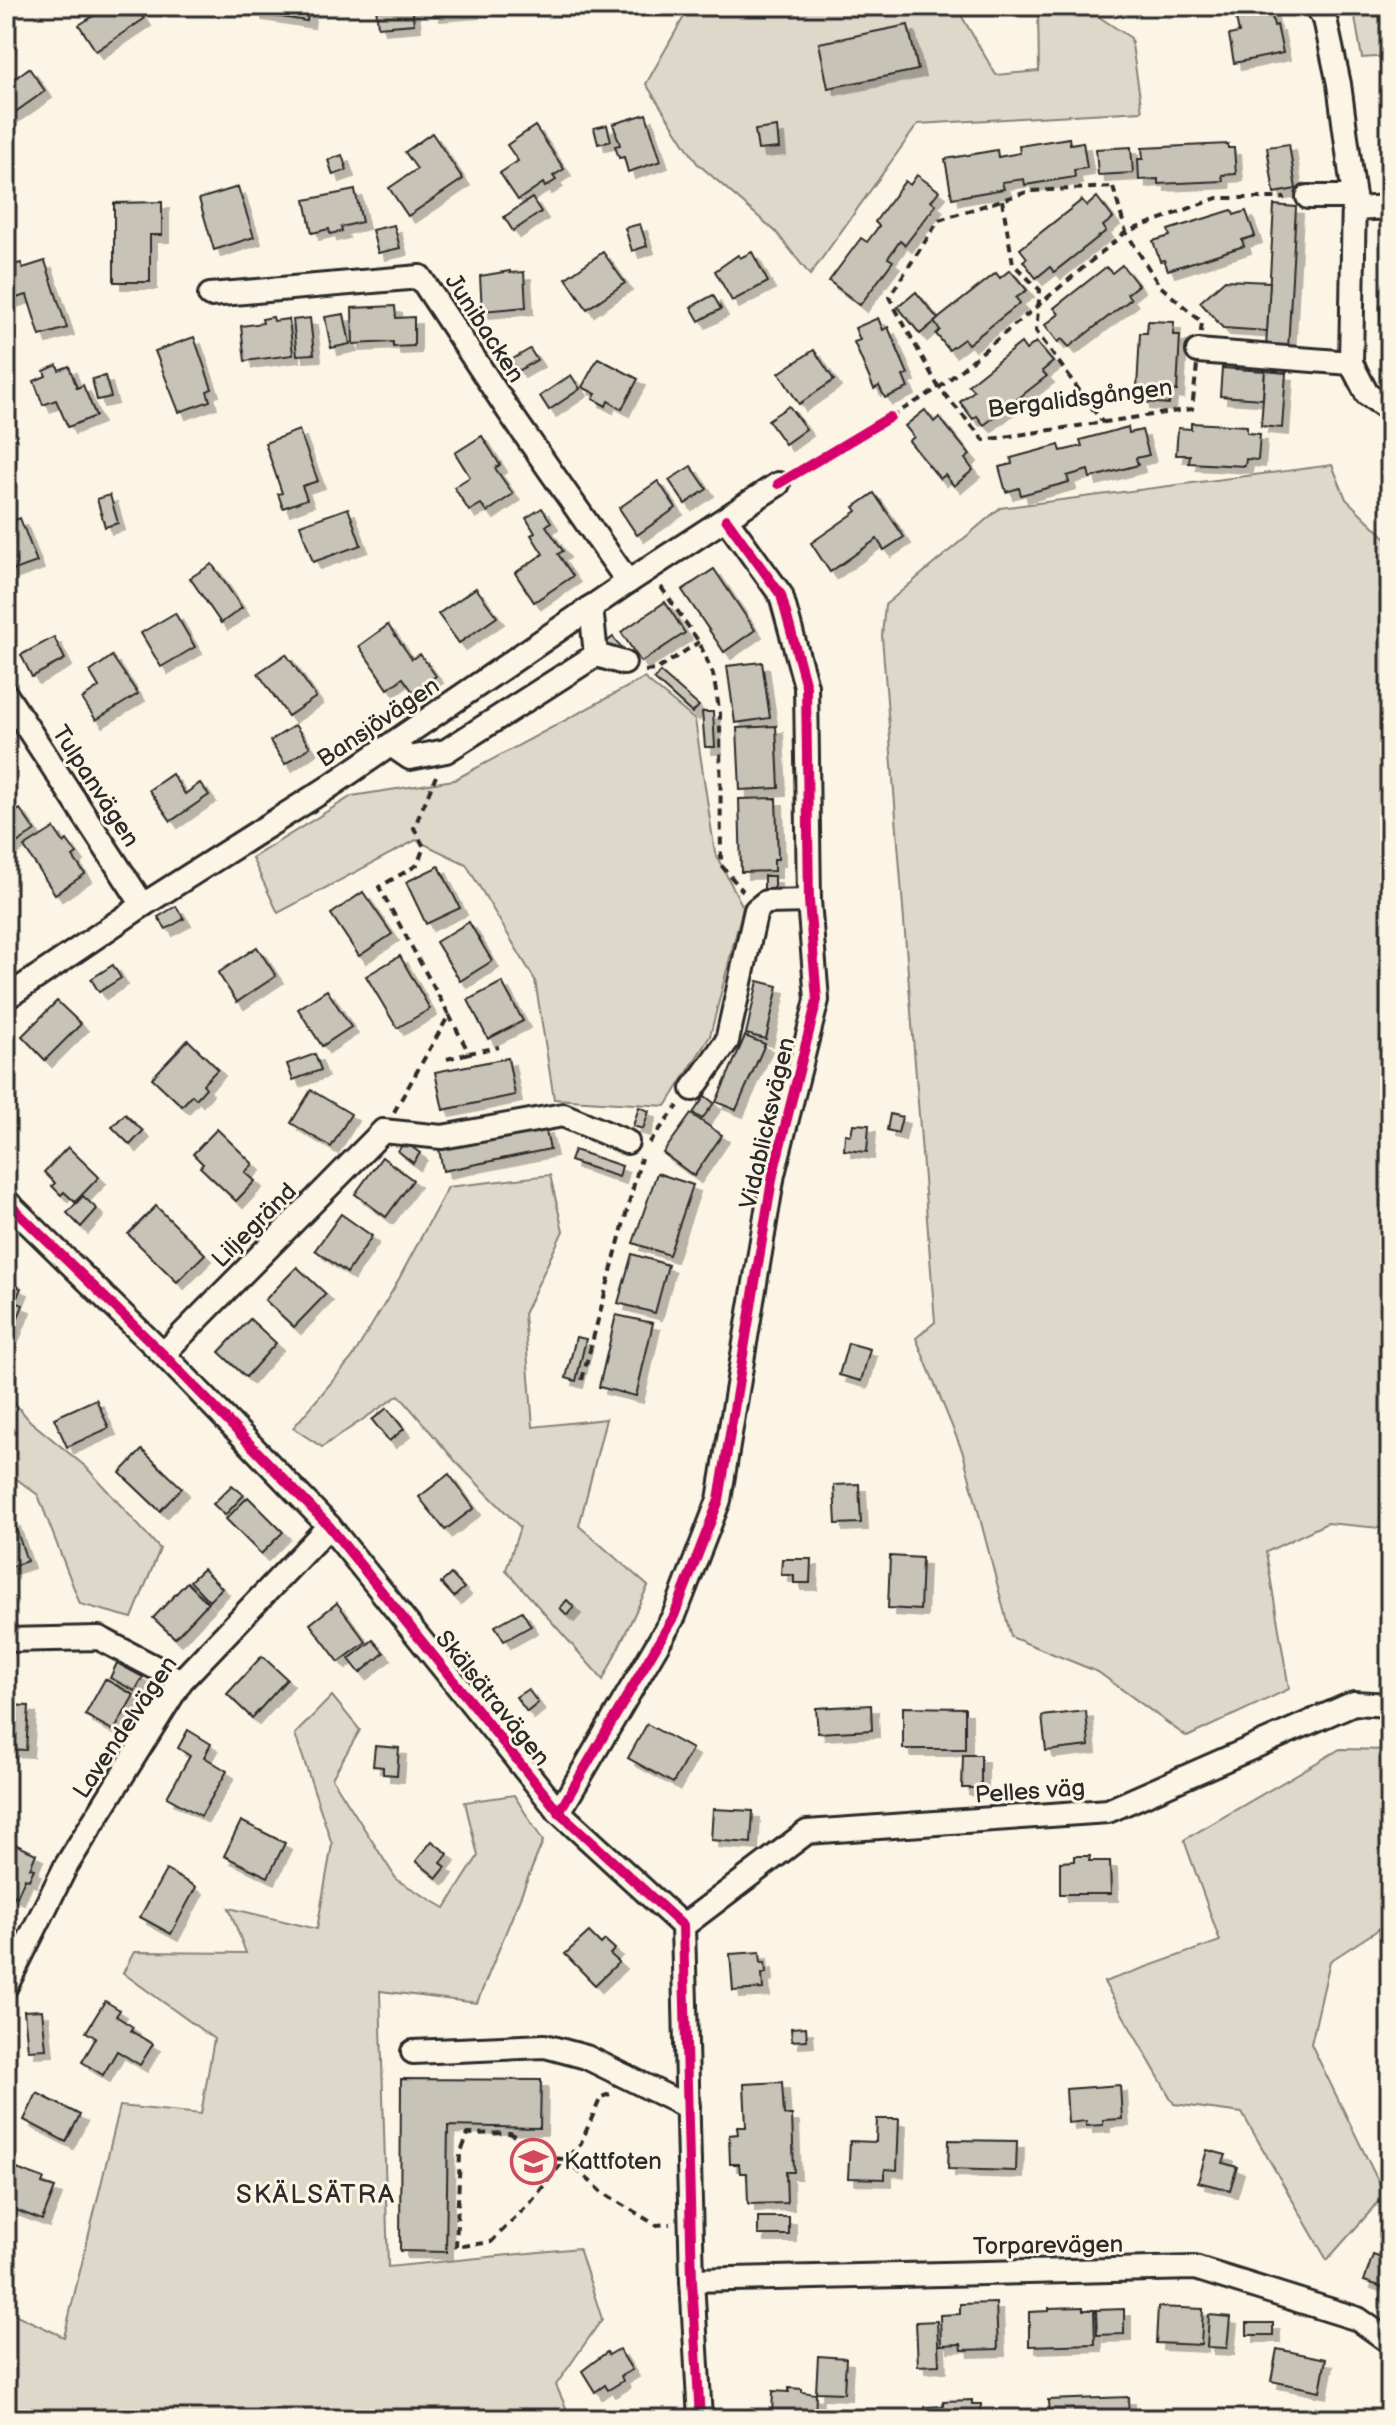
<svg xmlns="http://www.w3.org/2000/svg" width="1396" height="2425" font-family="'Balsamiq Sans',sans-serif">
<style>
.green{fill:#ded8ca;stroke:#84827a;stroke-width:2}
.building{fill:#c8c3b7;stroke:#2b2b2b;stroke-width:2;filter:url(#shadow)}
.lines{fill:none;stroke-linecap:round;stroke-linejoin:round}
.minor-casing{stroke:#2b2b2b;stroke-width:28}
.path{stroke:#2b2b2b;stroke-width:4;stroke-dasharray:8 6;stroke-linecap:butt}
.minor{stroke:#fcf5e5;stroke-width:22}
.cycleway-casing{stroke:#fcf5e5;stroke-width:15}
.cycleway{stroke:#d6006c;stroke-width:10}
.labels{text-anchor:middle;stroke-width:6;stroke-linejoin:round;paint-order:stroke}
.street-label{font-size:24px;fill:#2b2b2b;stroke:#fcf5e5}
.poi-label{font-size:24px;fill:#2b2b2b;stroke:#fcf5e5;text-anchor:start}
.neighbourhood-label{font-size:26px;letter-spacing:2px;fill:#2b2b2b;stroke:#fcf5e5}
</style>
<defs>
<filter id="shadow"><feDropShadow dx="7" dy="7" stdDeviation="0" flood-color="#0004"/></filter>
</defs>
<rect width="100%" height="100%" fill="#fcf5e5"/>
<filter id="ink" filterUnits="userSpaceOnUse"><feTurbulence type="fractalNoise" baseFrequency=".0125" numOctaves="2"/><feDisplacementMap in="SourceGraphic" scale="16" xChannelSelector="R" yChannelSelector="G"/><feConvolveMatrix kernelMatrix="1 2 1 2 8 2 1 2 1" color-interpolation-filters="sRGB"/></filter>
<g filter="url(#ink)">
<g class="green">
<path d="M690 6H839L844 11 961 15 996 75 1039 71 1038 10 1090 11 1131 38 1142 111 918 124 810 275 776 232 697 163 646 84Z"/>
<path d="M1353 6H1390V56L1362 58Z"/>
<path d="M1332 465 1346 499 1390 542V1529L1327 1523 1266 1552 1289 1689 1187 1737 1098 1672 1011 1637 963 1453 916 1338 935 1322 882 636 885 605 1000 508Z"/>
<path d="M644 678 695 720 715 853 743 907 710 1036 666 1106 554 1099 535 980 466 864 416 840 278 913 252 858 352 796 454 780Z"/>
<path d="M550 1175 563 1231 524 1314 533 1427 606 1419 579 1526 648 1586 603 1680 506 1570 520 1527 457 1463 399 1395 322 1447 293 1428 352 1358 394 1288 448 1187Z"/>
<path d="M6 1393 30 1421 86 1467 160 1549 132 1618 80 1604 38 1495 6 1471Z"/>
<path d="M332 1696 360 1730 332 1778 397 1880 445 1908 478 1856 465 1802 514 1795 543 1841 477 2003 380 1991 388 2267 579 2248 602 2319 556 2385 571 2419H6V2310L64 2337 120 2106 201 2114 214 2039 123 1973 134 1952 246 1953 229 1908 317 1929 332 1844 295 1734Z"/>
<path d="M1340 1749 1390 1750V1922L1330 1961 1311 2044 1385 2195 1327 2260 1242 2113 1174 2104 1104 1982 1220 1941 1184 1840Z"/>
</g>
<g class="building">
<path d="M109 6H135L144 19 96 51 79 25Z"/>
<path d="M256 6H309L307 21 255 13Z"/>
<path d="M376 6H412L414 24 378 27Z"/>
<path d="M433 6H472V11L433 14Z"/>
<path d="M1270 6 1274 26 1277 25 1283 53 1234 63 1229 35 1239 33 1235 13Z"/>
<path d="M908 25 918 70 828 88 819 43Z"/>
<path d="M29 68 45 91 11 115 6 107V85Z"/>
<path d="M646 114 661 161 628 172 624 157 619 158 615 146 620 145 613 124Z"/>
<path d="M607 125 611 141 598 144 594 128Z"/>
<path d="M535 126 564 169 553 176 556 180 545 187 543 183 518 200 500 173 518 161 507 145Z"/>
<path d="M777 127 779 148 758 150 755 130Z"/>
<path d="M432 133 463 179 408 216 389 188 417 169 405 152Z"/>
<path d="M1069 138 1070 144 1083 142 1087 168 1074 170 1075 177 1025 185 1024 179 1002 182 1004 189 952 198 945 159 997 150 998 157 1020 153 1019 146Z"/>
<path d="M1228 144V148H1234L1236 174 1222 175 1223 181 1158 184V179L1139 180 1138 159H1143L1142 148Z"/>
<path d="M1289 144 1296 189 1274 193 1267 147Z"/>
<path d="M1131 147 1133 173 1098 175 1096 149Z"/>
<path d="M342 155 347 170 333 175 328 160Z"/>
<path d="M917 175 939 191 931 201 936 205 905 245 900 241 888 258 893 261 860 305 829 281 861 238 867 242 879 226 875 222 905 181 910 185Z"/>
<path d="M238 187 254 237 214 250 199 199Z"/>
<path d="M355 190 362 222 341 227 342 231 330 234 329 229 312 233 305 200Z"/>
<path d="M1097 197 1113 218 1103 226 1106 231 1054 272 1050 267 1036 278 1023 261 1027 258 1020 249 1082 200 1087 206Z"/>
<path d="M532 198 541 212 513 231 504 217Z"/>
<path d="M162 202V235H150V282H114V203Z"/>
<path d="M1274 205 1296 207 1288 349 1266 348Z"/>
<path d="M1232 210 1234 215 1246 211 1255 236 1242 240 1244 246 1168 270 1164 260 1160 261 1153 241 1170 236 1168 230Z"/>
<path d="M640 224 647 246 632 251 625 228Z"/>
<path d="M394 225 400 248 378 253 372 230Z"/>
<path d="M603 252 625 283 587 309 566 278Z"/>
<path d="M752 252 768 282 732 301 715 271 738 255 740 258Z"/>
<path d="M45 261 67 328 40 336 27 295 9 300 6 291V267L21 263 23 268Z"/>
<path d="M1122 265 1138 285 1127 294 1131 299 1069 347 1062 339 1058 342 1045 325 1059 314 1054 308 1106 267 1112 273Z"/>
<path d="M1010 270 1027 290 1016 298 1020 303 968 344 964 339 949 350 936 334 940 330 934 322 996 273 1000 278Z"/>
<path d="M510 271V273L524 272 526 307 482 311 480 276Z"/>
<path d="M1225 280 1270 282 1267 331 1223 328 1200 302Z"/>
<path d="M916 292 938 319 920 334 898 307Z"/>
<path d="M713 295 721 309 699 321 691 307Z"/>
<path d="M1390 305V355L1385 356 1380 306Z"/>
<path d="M395 306 396 318 414 317V346L393 347V342L353 344 352 308Z"/>
<path d="M344 314 350 344 331 348 325 317Z"/>
<path d="M273 317 274 321 289 319 293 355 245 361 241 326 263 323 262 319Z"/>
<path d="M310 318 314 354 297 355 293 320Z"/>
<path d="M878 318 883 330 888 327 908 374 903 376 908 388 885 398 879 386 874 389 854 342 860 340 855 328Z"/>
<path d="M1148 321 1174 322 1173 335H1180L1177 391 1170 390 1169 404 1143 402V389H1137L1140 333H1147Z"/>
<path d="M194 337 212 389 207 391 210 401 179 412 155 351Z"/>
<path d="M1036 342 1053 362 1042 371 1047 376 984 425 977 416 973 419 960 402 974 391 968 385 1021 343 1026 350Z"/>
<path d="M530 349 537 360 518 371 511 360Z"/>
<path d="M814 350 834 380 799 404 779 373Z"/>
<path d="M598 358 638 379 622 409 608 401 606 406 593 399 596 394 582 387Z"/>
<path d="M57 365 59 370 69 366 77 388 83 385 96 416 68 427 56 400 43 405 34 381 46 376 44 371Z"/>
<path d="M1222 368 1265 371 1263 399 1220 396Z"/>
<path d="M1265 371 1286 373 1282 428 1261 426Z"/>
<path d="M571 375 580 389 549 410 540 396Z"/>
<path d="M105 376 111 397 97 400 92 379Z"/>
<path d="M789 406 806 429 785 444 768 420Z"/>
<path d="M925 410 934 422 939 417 970 455 965 459 973 470 954 486 945 475 940 479 909 441 914 437 905 426Z"/>
<path d="M1191 423 1247 426V433L1260 434 1258 460 1246 459 1245 466 1189 463 1190 455H1176L1178 428 1191 429Z"/>
<path d="M1128 427 1129 433 1142 430 1149 455 1136 458 1138 465 1090 478 1088 470 1067 476 1069 482 1021 495 1019 488 1006 492 999 467 1012 464 1011 458 1059 445 1061 451 1082 446 1080 440Z"/>
<path d="M299 430 318 481 302 486 307 499 283 508 278 494 282 493 265 443Z"/>
<path d="M482 436 500 465 495 468 513 494 487 512 481 504 469 511 454 487 470 477 455 453Z"/>
<path d="M691 466 707 489 685 504 669 480Z"/>
<path d="M658 481 676 508 637 535 619 508Z"/>
<path d="M874 493 904 537 884 550 877 539 830 572 811 543 857 511 854 507Z"/>
<path d="M110 495 118 523 105 527 97 499Z"/>
<path d="M348 508 361 545 313 562 300 525Z"/>
<path d="M542 508 551 522 546 526 563 551 558 554 573 576 534 602 515 573 543 554 531 535 535 533 526 518Z"/>
<path d="M20 518 37 562 6 573V524Z"/>
<path d="M212 564 242 608 221 623 190 578Z"/>
<path d="M714 569 755 630 724 652 682 590Z"/>
<path d="M476 588 497 617 459 643 438 614Z"/>
<path d="M665 602 685 633 641 662 621 632Z"/>
<path d="M175 613 195 647 161 667 141 633Z"/>
<path d="M388 625 412 659 420 654 436 676 413 692 403 678 388 689 359 646Z"/>
<path d="M54 637 65 659 32 677 21 655Z"/>
<path d="M613 637 624 651 615 658 604 644Z"/>
<path d="M286 654 316 697 288 716 258 673Z"/>
<path d="M112 656 138 694 96 720 82 699 99 687 90 672Z"/>
<path d="M762 662 770 718 735 723 727 666Z"/>
<path d="M660 672 699 706 692 713 654 679Z"/>
<path d="M702 712H713L715 747H705Z"/>
<path d="M295 725 310 747 285 764 270 741Z"/>
<path d="M776 726 779 788 740 790 737 728Z"/>
<path d="M172 774 185 794 200 783 209 795 171 821 149 790Z"/>
<path d="M776 798 778 859H774V871L741 872 739 799Z"/>
<path d="M20 809 35 831 6 850V818Z"/>
<path d="M54 828 64 843 67 840 77 854 73 857 85 874 55 894 24 847Z"/>
<path d="M439 866 460 908 426 924 406 882Z"/>
<rect x="764" y="876" width="10" height="18"/>
<path d="M363 892 392 934 359 956 331 914Z"/>
<path d="M176 906 184 919 166 929 158 917Z"/>
<path d="M469 922 492 961 460 981 436 942Z"/>
<path d="M257 947 276 976 237 1002 218 973Z"/>
<path d="M400 956 430 1009 397 1028 366 976Z"/>
<path d="M113 965 121 978 99 992 91 979Z"/>
<path d="M758 981 778 986 766 1039 746 1034Z"/>
<path d="M502 982 523 1021 488 1039 468 1000Z"/>
<path d="M327 990 351 1027 322 1046 298 1009Z"/>
<path d="M57 1001 81 1024 45 1060 22 1036Z"/>
<path d="M745 1036 765 1044 736 1110 716 1102Z"/>
<path d="M188 1040 218 1069 203 1084 206 1088 196 1099 192 1095 182 1106 152 1078Z"/>
<path d="M315 1054 321 1070 293 1080 287 1064Z"/>
<path d="M508 1058 515 1095 443 1110 435 1072Z"/>
<path d="M311 1090 351 1114 331 1147 291 1123Z"/>
<path d="M705 1096 714 1103 702 1119 693 1113Z"/>
<path d="M639 1107 649 1111 643 1129 633 1126Z"/>
<path d="M125 1114 143 1131 130 1145 112 1127Z"/>
<path d="M691 1114 722 1135 694 1176 663 1153Z"/>
<path d="M890 1114 902 1117 898 1133 887 1130Z"/>
<path d="M853 1124 869 1125 867 1152 844 1150 845 1134 851 1135Z"/>
<path d="M545 1127 550 1149 443 1171 439 1149Z"/>
<path d="M217 1129 253 1164 245 1172 255 1181 236 1201 200 1167 203 1164 193 1154Z"/>
<path d="M405 1142 420 1153 413 1163 398 1151Z"/>
<path d="M68 1147 99 1177 75 1202 64 1192 61 1195 52 1186 55 1183 44 1172Z"/>
<path d="M574 1150 622 1166 619 1177 570 1161Z"/>
<path d="M382 1157 413 1180 386 1217 355 1194Z"/>
<path d="M657 1173 693 1185 669 1255 633 1243Z"/>
<path d="M83 1196 97 1209 81 1227 67 1213Z"/>
<path d="M156 1206 205 1254 177 1282 128 1234Z"/>
<path d="M341 1214 372 1236 347 1273 315 1250Z"/>
<path d="M632 1254 668 1265 655 1313 618 1303Z"/>
<path d="M297 1267 326 1294 294 1327 265 1300Z"/>
<path d="M6 1282 21 1288 15 1302 23 1305 8 1343Z"/>
<path d="M616 1315 653 1323 636 1396 599 1387Z"/>
<path d="M250 1319 276 1343 246 1377 219 1352Z"/>
<path d="M576 1337 586 1339 576 1381 566 1378Z"/>
<path d="M848 1343 870 1349 861 1381 839 1375Z"/>
<path d="M96 1399 109 1428 67 1447 54 1418Z"/>
<path d="M387 1408 404 1429 389 1441 372 1420Z"/>
<path d="M142 1450 182 1488 160 1511 120 1473Z"/>
<path d="M449 1474 474 1508 445 1530 419 1497Z"/>
<path d="M859 1484 861 1523 836 1524 834 1485Z"/>
<path d="M232 1485 244 1495 225 1515 213 1504Z"/>
<path d="M248 1497 283 1532 261 1554 226 1519Z"/>
<path d="M13 1520 27 1561 6 1568V1522Z"/>
<path d="M890 1556 922 1558 920 1610 888 1608Z"/>
<path d="M782 1559H811L810 1583H794V1575H781Z"/>
<path d="M203 1569 222 1588 209 1601 190 1581Z"/>
<path d="M451 1574 464 1588 454 1597 441 1583Z"/>
<path d="M187 1582 208 1603 175 1638 153 1618Z"/>
<path d="M567 1600 574 1607 567 1615 560 1608Z"/>
<path d="M337 1603 366 1642 339 1662 310 1624Z"/>
<path d="M522 1611 531 1626 504 1641 495 1626Z"/>
<path d="M373 1640 384 1653 360 1673 349 1659Z"/>
<path d="M262 1656 287 1679 252 1718 227 1694Z"/>
<path d="M117 1663 143 1677 135 1691 110 1678Z"/>
<path d="M105 1679 134 1695 114 1731 85 1715Z"/>
<path d="M528 1689 538 1703 527 1712 516 1697Z"/>
<path d="M6 1705 29 1706 26 1750 6 1749Z"/>
<path d="M871 1705 872 1730 818 1733 816 1708Z"/>
<path d="M903 1707 965 1708V1749H903Z"/>
<path d="M1086 1711 1089 1746 1046 1751 1042 1716Z"/>
<path d="M647 1724 692 1749 673 1783 628 1758Z"/>
<path d="M188 1730 211 1744 204 1757 227 1771 201 1816 167 1797 190 1756 178 1748Z"/>
<path d="M375 1746 399 1748 397 1775 383 1774V1767L373 1766Z"/>
<path d="M963 1755H981V1788H962Z"/>
<path d="M713 1809 753 1811 751 1843 711 1840Z"/>
<path d="M241 1821 285 1843 268 1877 224 1856Z"/>
<path d="M6 1840 36 1854 30 1868 34 1869 29 1880 25 1878 17 1897 6 1892Z"/>
<path d="M432 1841 448 1854 441 1863 446 1867 437 1878 416 1861Z"/>
<path d="M1075 1856H1090L1089 1861H1110L1111 1894H1060V1862L1075 1861Z"/>
<path d="M166 1870 196 1887 171 1934 140 1917Z"/>
<path d="M589 1932 601 1944 605 1940 615 1949 610 1954 619 1962 595 1985 565 1954Z"/>
<path d="M760 1952 761 1963 765 1962 766 1973 762 1974 763 1989 733 1991 730 1954Z"/>
<path d="M105 2001 120 2010 116 2016 133 2027 131 2031 153 2044 140 2065 117 2051 103 2075 82 2062 96 2038 86 2032Z"/>
<path d="M42 2010 46 2049 28 2050 24 2011Z"/>
<path d="M806 2027 807 2040 792 2041 791 2028Z"/>
<path d="M401 2079 541 2080 540 2128 448 2126 446 2252 400 2251Z"/>
<path d="M782 2082 784 2115H792L794 2172H786L787 2203 748 2204 747 2173H740L739 2164H730L729 2135 738 2134 737 2127H746L744 2084Z"/>
<path d="M1120 2085 1122 2119 1103 2120V2125L1086 2126V2121L1068 2123 1066 2089Z"/>
<path d="M37 2093 80 2115 66 2142 24 2120Z"/>
<path d="M877 2119H899L897 2170 885 2169V2179L848 2178 850 2141 876 2142Z"/>
<path d="M949 2140 1017 2141 1016 2171 948 2169Z"/>
<path d="M1207 2150 1226 2155 1223 2163 1237 2167 1230 2190 1198 2182Z"/>
<path d="M6 2169 15 2173 17 2169 44 2179 42 2184 55 2188 42 2220 8 2207Z"/>
<rect x="758" y="2217" width="31" height="18"/>
<path d="M1373 2255 1390 2261V2275L1386 2288 1364 2281Z"/>
<path d="M996 2303 998 2349 962 2350 961 2344 941 2345 940 2315 960 2314V2304Z"/>
<path d="M1083 2307V2310H1094L1095 2344 1029 2346V2312L1049 2311V2308Z"/>
<path d="M1158 2307 1203 2309 1201 2345 1156 2343Z"/>
<path d="M1124 2309V2334L1097 2335 1096 2310Z"/>
<path d="M1209 2315 1230 2317 1227 2348 1207 2347Z"/>
<path d="M937 2321 939 2365 918 2366 916 2322Z"/>
<rect x="1247" y="2323" width="26" height="12"/>
<path d="M619 2349 632 2370 621 2376 623 2381 608 2390 605 2385 595 2392 582 2371 607 2352 609 2355Z"/>
<path d="M1277 2349 1326 2359 1320 2391 1271 2381Z"/>
<path d="M818 2356 846 2358 844 2393 816 2392Z"/>
<path d="M789 2388 802 2389V2392L816 2394 815 2419 772 2416 773 2391 789 2392Z"/>
<path d="M1128 2397 1129 2419H1049L1048 2400Z"/>
<path d="M972 2400V2404H981V2419H926L925 2407 944 2406 943 2401Z"/>
</g>
<g class="lines">
<defs>
<g id="minor">
<path d="M1316 6 1325 19 1339 84 1354 197 1351 363 1367 394 1390 410"/>
<path d="M1308 197H1354"/>
<path d="M1355 209 1390 207"/>
<path d="M210 295 420 277 510 413 628 582"/>
<path d="M1198 351 1351 363"/>
<path d="M596 655 624 663"/>
<path d="M6 695 143 905"/>
<path d="M391 745 410 758 446 751 596 655 591 607"/>
<path d="M6 998 143 905 326 789 628 582 778 484"/>
<path d="M693 1089 727 1041 756 910 766 902 809 901"/>
<path d="M6 1201 163 1354 329 1526 559 1812 683 1926 692 2280 700 2419"/>
<path d="M163 1354 383 1131 442 1137 563 1115 627 1142"/>
<path d="M6 1640 99 1638 181 1681"/>
<path d="M559 1812 674 1616 719 1500 773 1174 817 1000 809 901 806 686 781 595 726 519"/>
<path d="M683 1926 807 1832 1108 1811 1354 1703 1390 1705"/>
<path d="M6 1986 66 1866 181 1681 329 1526"/>
<path d="M413 2052 545 2046 586 2057 688 2107"/>
<path d="M692 2280 1195 2268 1358 2319 1390 2342"/>
</g>
</defs>
<use href="#minor" class="minor-casing"/>
<g class="path">
<path d="M1113 187 1126 232 1159 285 1202 322 1192 409 984 440 939 388 889 297 939 220 1030 191Z"/>
<path d="M1002 200 1013 264 1040 290 1036 331 1103 423"/>
<path d="M890 417 939 388 1126 232 1217 198H1285"/>
<path d="M661 587 699 642 713 674 720 714 721 865 743 891"/>
<path d="M645 671 656 670 699 642"/>
<path d="M449 1015 469 1053 499 1047"/>
<path d="M447 1059 469 1053"/>
<path d="M394 1112 449 1015 379 887 417 865 424 847 414 828 436 776"/>
<path d="M649 1143 678 1106"/>
<path d="M582 1380 641 1158"/>
<path d="M610 2094 601 2097 580 2145 565 2159 546 2158 510 2133 468 2134 460 2155 456 2247 491 2242 531 2202 565 2159 602 2192 656 2225 670 2224"/>
</g>
<use href="#minor" class="minor"/>
<defs>
<g id="cycleway">
<path d="M778 484 890 417"/>
<path d="M6 1201 163 1354 329 1526 559 1812 683 1926 692 2280 700 2419"/>
<path d="M559 1812 674 1616 719 1500 773 1174 817 1000 809 901 806 686 781 595 726 519"/>
</g>
</defs>
<use href="#cycleway" class="cycleway-casing"/>
<use href="#cycleway" class="cycleway"/>
</g>
</g>
<defs>
<symbol id="school-ring" viewBox="-11 -11 22 22"><circle r="9.5" fill="#fcf5e5" stroke="#d1495b" stroke-width="1.5"/><path d="M0-5L7-2L0 1L-7-2ZM-4 1L0 2.5L4 1V4Q0 6-4 4Z" fill="#d1495b"/></symbol>
</defs>
<g fill-rule="evenodd">
<use href="#school-ring" x="508" y="2136" width="51" height="51"/>
</g>
<g class="labels">
<g class="street-label">
<text transform="translate(485 328) rotate(57)" y="8">Junibacken</text>
<text transform="translate(1080 398) rotate(-7)" y="8">Bergalidsgången</text>
<text transform="translate(378 722) rotate(-34)" y="8">Bansjövägen</text>
<text transform="translate(96 786) rotate(57)" y="8">Tulpanvägen</text>
<text transform="translate(767 1123) rotate(-77)" y="8">Vidablicksvägen</text>
<text transform="translate(254 1225) rotate(-45)" y="8">Liljegränd</text>
<text transform="translate(493 1698) rotate(51)" y="8">Skälsätravägen</text>
<text transform="translate(125 1727) rotate(-56)" y="8">Lavendelvägen</text>
<text transform="translate(1030 1791) rotate(-4)" y="8">Pelles väg</text>
<text transform="translate(1048 2245) rotate(-1)" y="8">Torparevägen</text>
</g>
<g class="poi-label">
<text x="564" y="2169">Kattfoten</text>
</g>
<g class="neighbourhood-label">
<text x="316" y="2203">SKÄLSÄTRA</text>
</g>
</g>
<rect width="1396" height="2425" fill="none" stroke="#fcf5e5" stroke-width="32"/>
<rect x="16" y="16" width="1364" height="2393" fill="none" stroke="#2b2b2b" stroke-width="3" filter="url(#ink)"/>
</svg>
